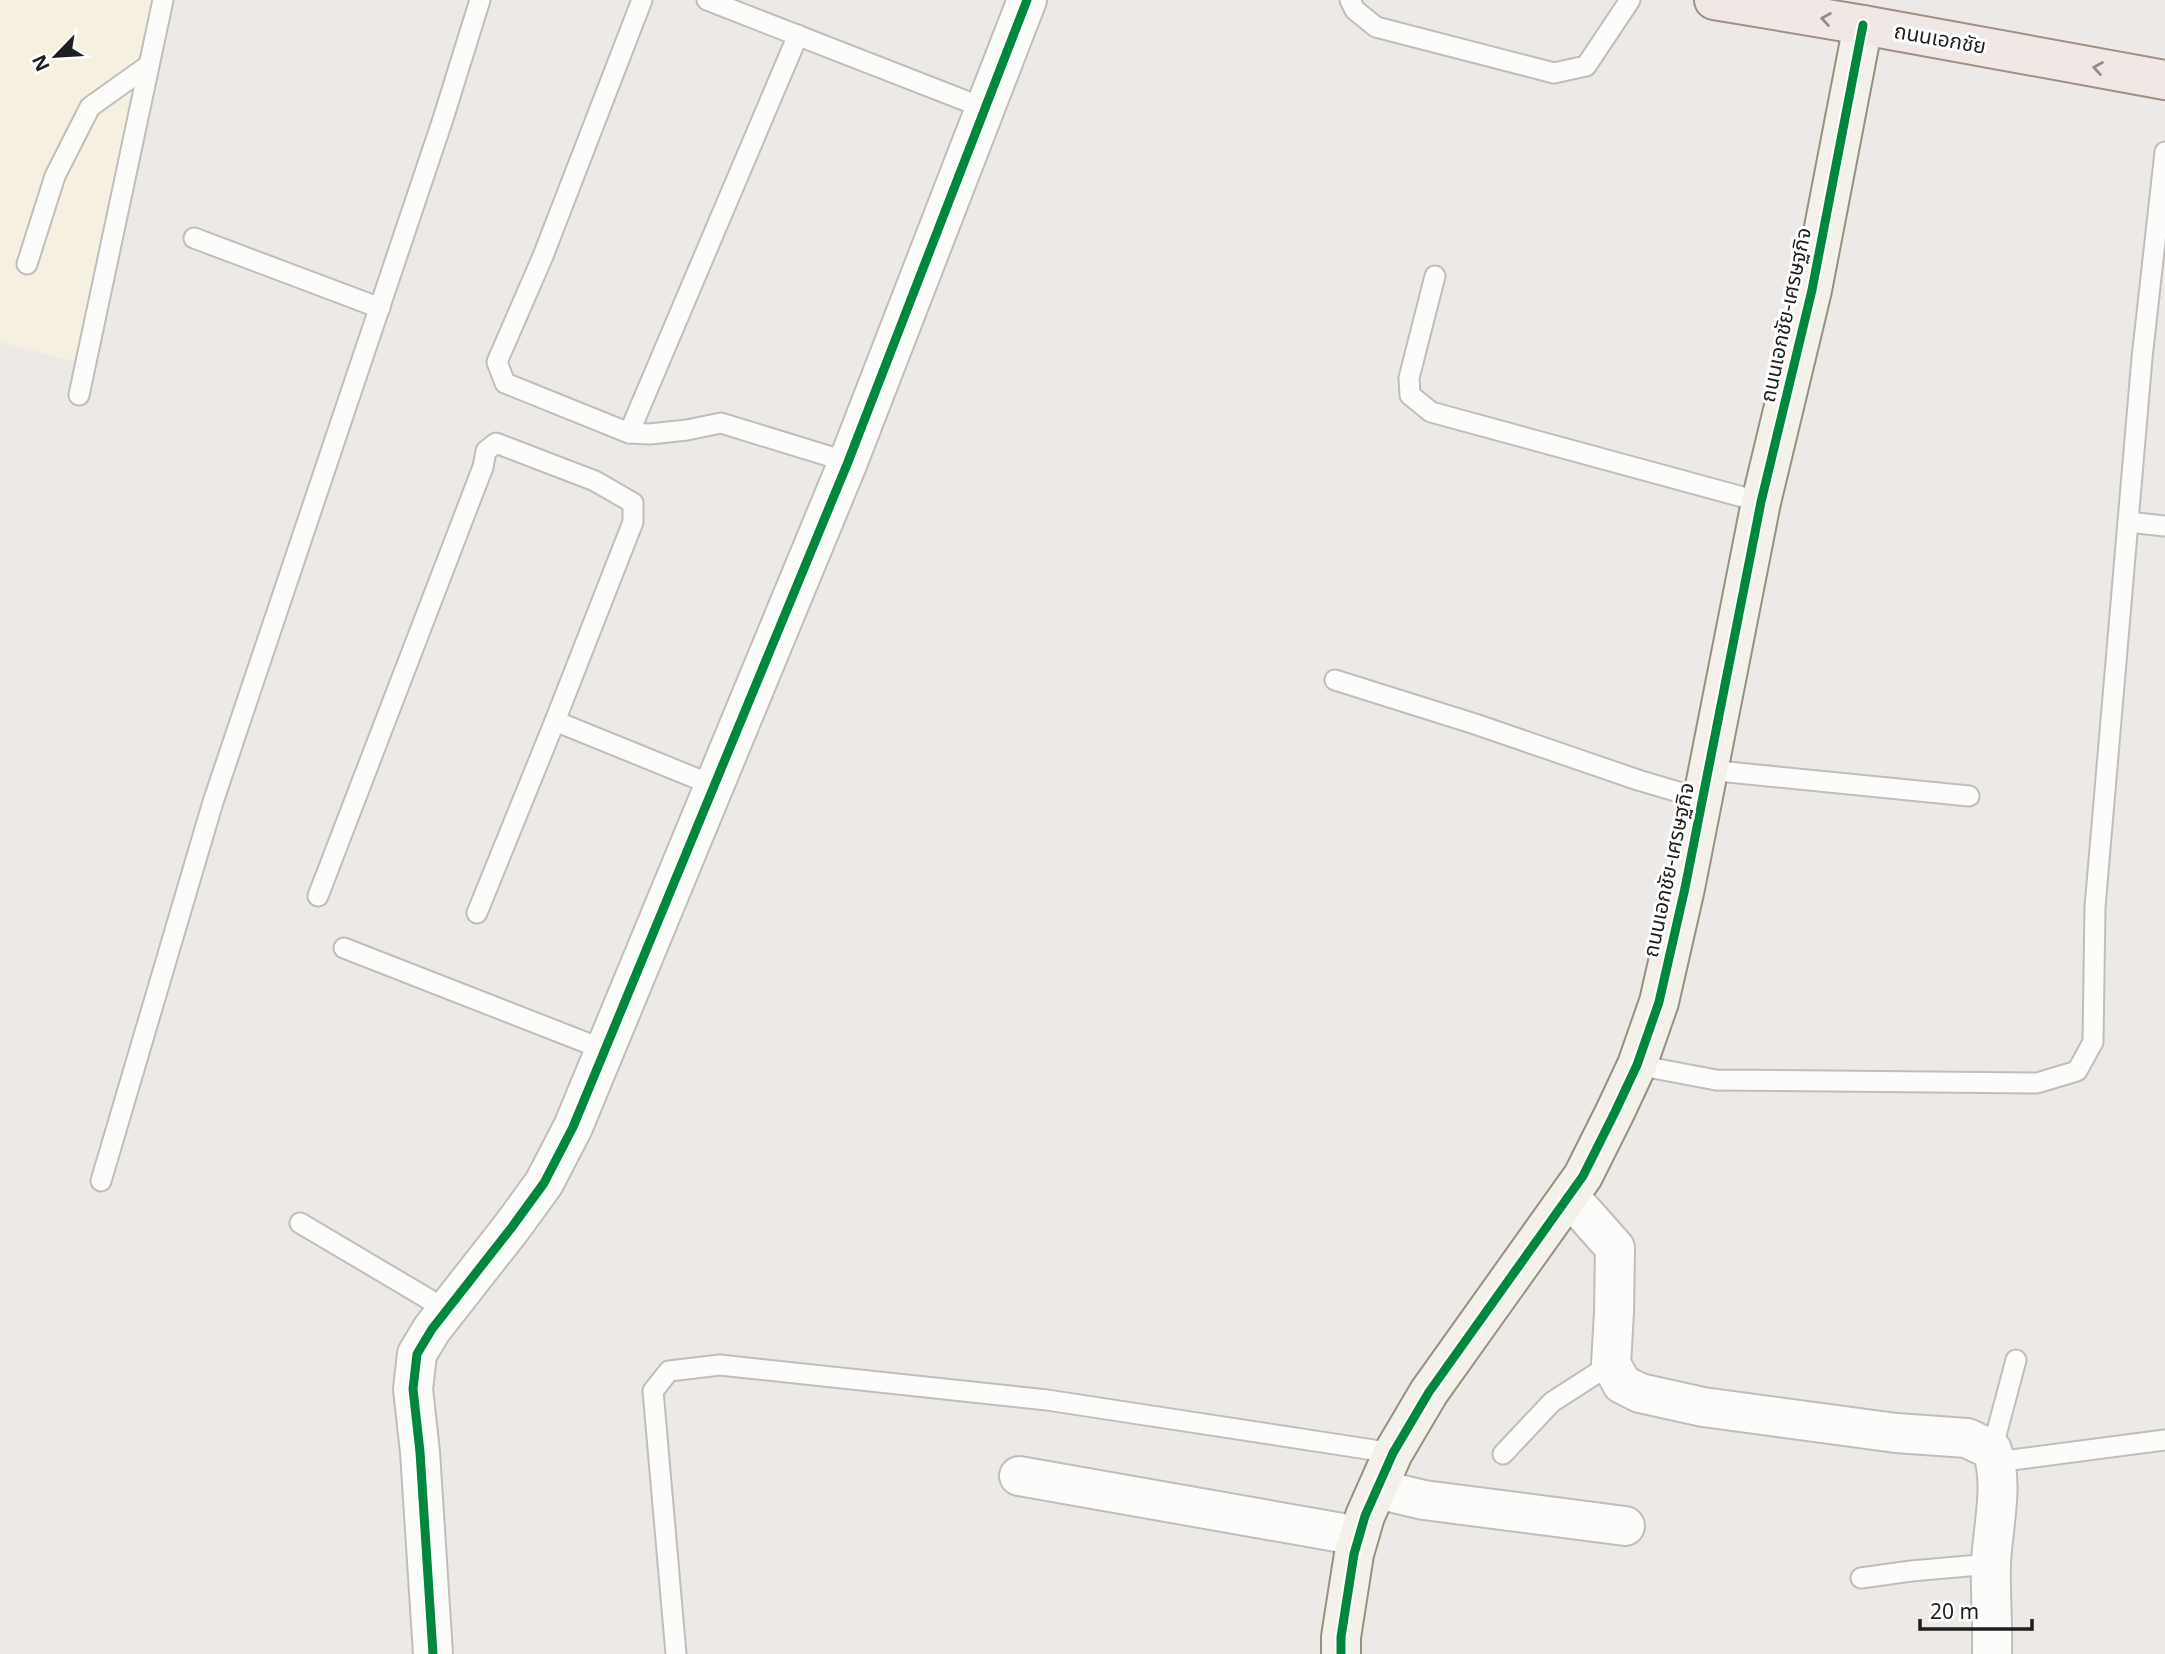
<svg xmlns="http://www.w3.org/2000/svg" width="2165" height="1654" font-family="'Noto Sans','Noto Sans Thai',sans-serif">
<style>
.education{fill:#f6f0e1}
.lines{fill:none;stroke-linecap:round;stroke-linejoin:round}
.lane-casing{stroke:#bfbebd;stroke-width:23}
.street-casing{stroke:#bfbebd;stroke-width:42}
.secondary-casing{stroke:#96917f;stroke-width:42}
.primary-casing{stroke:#a28f84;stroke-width:42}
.lane{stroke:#fcfcfb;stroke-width:19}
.street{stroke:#fcfcfb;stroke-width:38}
.secondary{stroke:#f3f1ea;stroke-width:38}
.primary{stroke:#f0e8e4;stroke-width:38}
.cycleway-casing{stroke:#fff;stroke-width:13}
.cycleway{stroke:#00873e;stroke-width:9}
.oneway{stroke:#928d8b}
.labels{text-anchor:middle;stroke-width:6;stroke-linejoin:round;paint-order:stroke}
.street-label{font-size:21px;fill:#1e1e1e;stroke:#fff}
</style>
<rect width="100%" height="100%" fill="#ece9e6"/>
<path class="education" d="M0 0H173L90 365 0 342Z"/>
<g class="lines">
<defs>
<g id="lane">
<path d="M642 0 543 256 497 362 505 383 629 433 650 434 687 430 721 423 848 462"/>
<path d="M707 0 984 108"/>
<path d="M1350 0 1355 10 1376 27 1554 73 1586 66 1630 0"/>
<path d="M194 238 380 308"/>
<path d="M27 264 55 176 90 107 149 65"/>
<path d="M1435 276 1409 378 1410 395 1431 412 1761 502"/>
<path d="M79 395 163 0"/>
<path d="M629 433 798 35"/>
<path d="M2128 522 2165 526"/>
<path d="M1335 680 1475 724 1638 780 1702 799"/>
<path d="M555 721 715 786"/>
<path d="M1708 770 1969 796"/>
<path d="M318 896 483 467 486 451 496 443 595 481 633 503V522L555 721 477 913"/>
<path d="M344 948 605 1050"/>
<path d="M1637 1065 1716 1080 2037 1083 2077 1071 2093 1042 2095 907 2142 358 2165 152"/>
<path d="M101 1181 213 802 443 119 480 0"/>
<path d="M300 1223 447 1310"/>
<path d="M1992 1450 2016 1360"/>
<path d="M1503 1454 1552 1402 1611 1364"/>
<path d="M1996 1462 2165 1440"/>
<path d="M1861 1578 1911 1571 1991 1564"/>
<path d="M676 1654 653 1391 669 1371 720 1365 1047 1400 1393 1453"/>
</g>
<g id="street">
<path d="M1569 1196 1615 1248 1614 1312 1611 1364 1622 1384 1640 1393 1703 1407 1896 1433 1967 1438 1992 1450C2004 1484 1993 1526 1991 1562 1990 1593 1993 1624 1992 1654"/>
<path d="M1019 1476 1359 1536"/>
<path d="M1377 1489 1424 1500 1625 1526"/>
<path d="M433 1654 420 1452 413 1389 417 1354 432 1329 512 1227 544 1183 573 1127 848 462 1027 0"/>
</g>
<path id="secondary" d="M1341 1654V1637L1354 1554 1365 1516 1393 1453 1429 1392 1583 1176 1615 1112 1637 1065 1659 1002 1685 888 1761 502 1812 290 1863 25"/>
<path id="primary" d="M1714 0 1863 25 2165 80"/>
</defs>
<use href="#lane" class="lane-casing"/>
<use href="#street" class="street-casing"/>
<use href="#secondary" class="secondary-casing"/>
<use href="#primary" class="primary-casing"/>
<use href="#lane" class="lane"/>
<use href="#street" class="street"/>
<use href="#secondary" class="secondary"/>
<use href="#primary" class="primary"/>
<defs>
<g id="cycleway">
<path d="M433 1654 420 1452 413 1389 417 1354 432 1329 512 1227 544 1183 573 1127 848 462 1027 0"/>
<path d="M1341 1654V1637L1354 1554 1365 1516 1393 1453 1429 1392 1583 1176 1615 1112 1637 1065 1659 1002 1685 888 1761 502 1812 290 1863 25"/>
</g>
</defs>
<use href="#cycleway" class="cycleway-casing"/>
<use href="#cycleway" class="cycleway"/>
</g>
<defs><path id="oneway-chevron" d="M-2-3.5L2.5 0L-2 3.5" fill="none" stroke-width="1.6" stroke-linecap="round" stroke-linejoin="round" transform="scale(1.75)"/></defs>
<g class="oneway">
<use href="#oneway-chevron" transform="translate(1826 19) rotate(-171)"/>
<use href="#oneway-chevron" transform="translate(2098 68) rotate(-170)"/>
</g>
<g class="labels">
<g class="street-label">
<text transform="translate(1940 39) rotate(10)" y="7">ถนนเอกชัย</text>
<text transform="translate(1786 315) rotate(-78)" y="7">ถนนเอกชัย-เศรษฐกิจ</text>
<text transform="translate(1669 870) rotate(-78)" y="7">ถนนเอกชัย-เศรษฐกิจ</text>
</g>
</g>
<g transform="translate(56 56) rotate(245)" stroke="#ffffff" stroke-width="5" paint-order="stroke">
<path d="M0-5L12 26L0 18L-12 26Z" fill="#1e1e1e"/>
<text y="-10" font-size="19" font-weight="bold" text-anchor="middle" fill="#1e1e1e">N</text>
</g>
<path d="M1920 1619v10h112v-10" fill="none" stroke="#1e1e1e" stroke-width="3.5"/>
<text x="1930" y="1619" font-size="21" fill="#1e1e1e" stroke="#ffffff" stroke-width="5" paint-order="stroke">20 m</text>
</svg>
